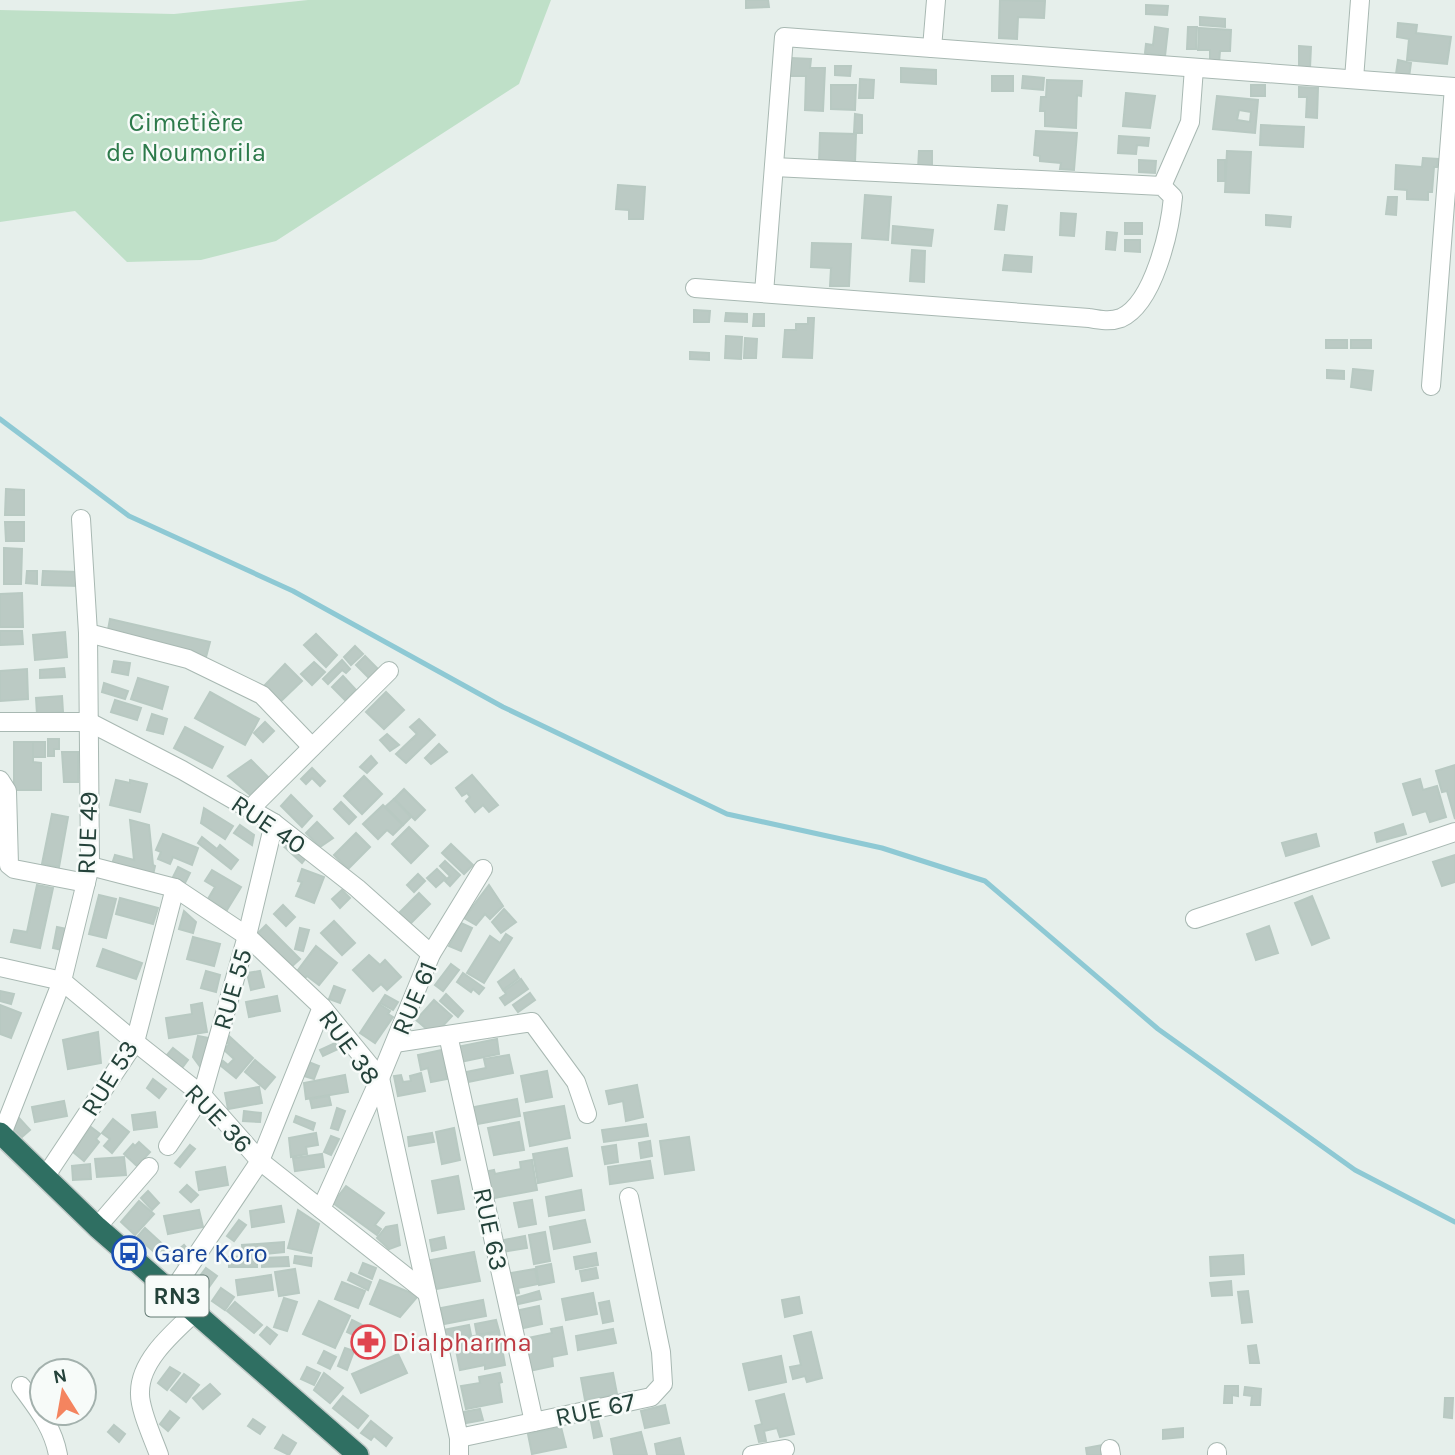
<svg xmlns="http://www.w3.org/2000/svg" width="1455" height="1455" font-family="Karla,sans-serif">
<style>
.green{fill:#bfe0c8}
.lines{fill:none;stroke-linecap:round;stroke-linejoin:round}
.stream{stroke:#8ec9d4;stroke-width:5}
.building{fill:#bbcac4;stroke:#b8c9c2;stroke-width:2;fill-rule:evenodd}
.street-casing{stroke:#a8b8b2;stroke-width:20}
.highway-casing{stroke:#c2cac8;stroke-width:24}
.street{stroke:#fff;stroke-width:18}
.highway{stroke:#2f6f62;stroke-width:21}
.labels{text-anchor:middle;stroke-width:5;stroke-linejoin:round;paint-order:stroke}
.shield{fill:#f7fbf9;stroke:#637a73;stroke-width:2}
.shield-label{font-size:24px;font-weight:bold;fill:#24423a}
.park-label{font-size:26px;fill:#2d7a4b;stroke:#f7fbf9}
.street-label{font-size:26px;fill:#24423a;stroke:#f7fbf9}
.transit-label{font-size:26px;fill:#164399;stroke:#f7fbf9;text-anchor:start}
.health-label{font-size:26px;fill:#be3a42;stroke:#f7fbf9;text-anchor:start}
</style>
<rect width="100%" height="100%" fill="#e6efeb"/>
<path class="green" d="M308 0H551L519 84 276 241 201 260 127 262 75 211 0 222V10L174 14Z"/>
<g class="lines">
<path class="stream" d="M0 419 129 516 293 591 503 707 727 814 882 848 985 881 1158 1029 1355 1170 1455 1222"/>
</g>
<g class="building">
<path d="M746 0H768L769 7 746 8Z"/>
<path d="M1000 0 1045 1 1044 18 1018 17 1017 39 999 38Z"/>
<path d="M1146 5 1168 6 1167 15 1146 14Z"/>
<path d="M1200 17 1225 19V27L1200 25Z"/>
<path d="M1398 23 1417 25 1416 33 1451 37 1447 64 1407 60 1409 39 1397 37Z"/>
<path d="M1155 27 1168 29 1165 56 1145 53 1146 44 1153 45Z"/>
<path d="M1188 27H1197L1196 49H1187Z"/>
<path d="M1199 28 1231 30 1230 51H1220L1219 63H1210V50H1198Z"/>
<path d="M1299 46 1311 47 1310 68 1299 67Z"/>
<path d="M791 58 811 59 810 68H825L823 111 805 110 806 76H790Z"/>
<path d="M1398 60 1411 63 1409 77 1396 74Z"/>
<path d="M835 66H851L850 76 835 75Z"/>
<path d="M901 68 936 70V84L901 82Z"/>
<rect x="992" y="76" width="21" height="15"/>
<path d="M1023 76 1044 78 1043 90 1022 88Z"/>
<path d="M860 79 874 80 873 98H859Z"/>
<path d="M1047 80 1082 81 1081 96 1077 95 1076 128 1045 126V111H1040L1041 97H1046Z"/>
<path d="M831 85H856L855 110 831 109Z"/>
<rect x="1251" y="85" width="14" height="11"/>
<path d="M1299 87 1318 88 1317 118 1306 117 1307 97H1299Z"/>
<path d="M1126 93 1155 96 1150 128 1123 126Z"/>
<path d="M1217 96 1258 100 1255 133 1213 129ZM1239 110 1251 112 1250 122 1237 120Z"/>
<path d="M855 114 862 115V133H854Z"/>
<path d="M1261 125 1304 127 1303 147 1260 145Z"/>
<path d="M1036 131 1077 133 1074 170 1060 169 1061 163 1040 161V156L1034 155Z"/>
<path d="M820 133 856 134 855 163 819 162Z"/>
<path d="M1119 136 1149 138 1148 146 1137 145 1136 154 1118 153Z"/>
<path d="M919 151H932V169H918Z"/>
<path d="M1227 151 1251 152 1249 193 1225 192Z"/>
<path d="M1423 158 1438 159 1437 167H1434L1432 192H1428V200L1407 199V190L1395 189 1396 165 1422 167Z"/>
<path d="M1139 160 1156 161 1155 173 1139 172Z"/>
<rect x="1218" y="160" width="7" height="21"/>
<path d="M618 185 645 187 643 219H629V210L616 209Z"/>
<path d="M865 195 891 197 888 240 862 238Z"/>
<path d="M1388 197H1397L1396 215 1386 214Z"/>
<path d="M998 205 1007 206 1004 230 995 229Z"/>
<path d="M1061 213 1076 214 1074 236 1060 235Z"/>
<path d="M1266 215 1291 217 1290 227 1266 225Z"/>
<rect x="1125" y="223" width="17" height="11"/>
<path d="M893 226 933 230 931 246 892 243Z"/>
<path d="M1107 232 1117 233 1115 250 1106 249Z"/>
<path d="M1125 240H1140V252L1125 251Z"/>
<path d="M812 243 851 244 849 286H830L831 268 811 267Z"/>
<path d="M912 250 925 251 924 282 910 281Z"/>
<path d="M1005 255 1032 257 1031 272 1003 270Z"/>
<path d="M694 310 710 311 709 322H694Z"/>
<path d="M726 313 747 314V322L725 321Z"/>
<path d="M754 314H764V326H753Z"/>
<path d="M808 318H814L812 358 783 357 785 330H796V324H808Z"/>
<path d="M726 336 742 337 741 359 725 358Z"/>
<path d="M745 338 757 339 756 358H744Z"/>
<rect x="1326" y="340" width="21" height="8"/>
<rect x="1351" y="340" width="20" height="8"/>
<path d="M690 352 709 353V360L690 359Z"/>
<path d="M1353 369 1373 371 1371 390 1351 387Z"/>
<path d="M1327 370 1344 371V379L1327 378Z"/>
<path d="M6 489 24 490V515H5Z"/>
<path d="M5 522H24V541H6Z"/>
<path d="M4 548 22 549 21 584H4Z"/>
<path d="M27 571H37V584L26 583Z"/>
<path d="M43 571 80 572 79 586 42 585Z"/>
<path d="M22 593 23 627H0V594Z"/>
<path d="M110 619 210 642 206 657 107 635Z"/>
<path d="M0 631H22L23 644 0 645Z"/>
<path d="M65 632 67 657 35 660 33 635Z"/>
<path d="M316 634 337 655 326 667 304 645Z"/>
<path d="M355 646 363 654 351 665 344 657Z"/>
<path d="M365 656 378 669 369 678 356 665Z"/>
<path d="M342 660 350 669 346 673 342 670 328 684 323 679Z"/>
<path d="M114 661 130 663 128 675 112 672Z"/>
<path d="M314 662 325 672 312 685 301 674Z"/>
<path d="M285 664 302 681 280 702 264 686Z"/>
<path d="M64 668 65 677 40 678V670Z"/>
<path d="M27 669 28 699 0 701V671Z"/>
<path d="M343 676 356 690 345 700 332 687Z"/>
<path d="M138 678 168 687 162 709 131 699Z"/>
<path d="M104 683 128 691 125 699 102 692Z"/>
<path d="M210 692 259 719 245 745 195 718Z"/>
<path d="M386 692 404 710 384 729 366 712Z"/>
<path d="M62 696 63 712 37 714 36 698Z"/>
<path d="M115 700 141 708 137 720 111 712Z"/>
<path d="M152 714 167 719 163 734 147 730Z"/>
<path d="M419 719 435 735 406 763 396 754 417 734 410 727Z"/>
<path d="M265 722 274 731 263 742 254 733Z"/>
<path d="M185 727 223 747 212 768 174 748Z"/>
<path d="M387 734 399 745 390 751 380 740Z"/>
<path d="M48 739H59V749H54V756H48Z"/>
<path d="M14 742H33V762L41 763V790H14Z"/>
<rect x="33" y="742" width="12" height="15"/>
<path d="M439 744 447 752 431 764 425 758Z"/>
<path d="M62 752H78V782H64Z"/>
<path d="M371 756 377 763 367 773 360 767Z"/>
<path d="M251 760 269 778 250 795 228 776Z"/>
<path d="M1455 765V819L1447 791 1442 792 1436 771Z"/>
<path d="M312 768 325 781 320 786 312 778 306 784 301 779Z"/>
<path d="M472 775 498 805 489 812 483 805 475 812 466 801 470 797 467 793 462 796 456 788Z"/>
<path d="M364 776 382 794 362 814 344 796Z"/>
<path d="M1420 779 1423 790 1437 786 1446 817 1430 822 1426 811 1413 815 1403 784Z"/>
<path d="M116 780 130 783V780L147 784 140 812 110 805Z"/>
<path d="M404 789 425 810 415 820 394 799Z"/>
<path d="M291 795 312 816 302 827 281 806Z"/>
<path d="M394 799 411 817 403 825 385 807Z"/>
<path d="M341 802 356 817 349 824 334 809Z"/>
<path d="M383 805 403 825 393 835 387 830 378 839 363 824Z"/>
<path d="M204 808 233 826 225 839 201 823Z"/>
<path d="M52 814 68 817 59 867 42 864Z"/>
<path d="M130 820 149 825 153 865 155 866 153 875 112 864 115 855 134 860Z"/>
<path d="M317 822 333 838 320 847 306 833Z"/>
<path d="M1403 824 1406 834 1377 842 1375 833Z"/>
<path d="M240 825 254 835 252 845 234 833Z"/>
<path d="M409 827 428 846 411 863 392 844Z"/>
<path d="M356 833 370 847 348 869 334 855Z"/>
<path d="M163 834 198 848 192 865 173 857 170 864 158 859 161 852 156 850Z"/>
<path d="M1316 834 1319 846 1286 856 1282 843Z"/>
<path d="M202 837 217 849 220 845 238 860 231 869 198 843Z"/>
<path d="M284 839 306 858 302 863 280 843Z"/>
<path d="M451 844 473 865 464 874 442 853Z"/>
<path d="M1455 855V882L1442 886 1433 862Z"/>
<path d="M445 861 460 875 450 886 445 881 450 876 440 866Z"/>
<path d="M178 867 190 873 185 883 173 877Z"/>
<path d="M302 869 324 877 314 903 296 896 302 882 298 881Z"/>
<path d="M437 869 446 878 436 887 427 878Z"/>
<path d="M212 870 241 887 227 910 208 899 215 887 205 881Z"/>
<path d="M418 874 425 881 414 892 407 885Z"/>
<path d="M37 885 53 888 40 948 11 942 14 930 27 932Z"/>
<path d="M489 885 503 906 490 919 485 914 476 925 464 918Z"/>
<path d="M342 890 350 898 340 908 332 899Z"/>
<path d="M419 893 430 904 405 929 394 918Z"/>
<path d="M99 895 116 899 106 938 89 934Z"/>
<path d="M1312 896 1329 938 1312 945 1295 903Z"/>
<path d="M120 898 158 908 153 924 116 914Z"/>
<path d="M283 905 295 917 286 926 274 914Z"/>
<path d="M504 909 516 922 501 933 492 922Z"/>
<path d="M184 911 196 922 193 933 179 929Z"/>
<path d="M334 921 355 943 342 955 321 933Z"/>
<path d="M461 923 472 928 461 951 449 946Z"/>
<path d="M266 925 300 959 290 968 257 934Z"/>
<path d="M1269 926 1278 953 1256 960 1247 934Z"/>
<path d="M57 927 67 929 62 950 53 948Z"/>
<path d="M300 928 309 930 303 951 295 949Z"/>
<path d="M506 934 512 938 484 983 467 973 490 936 500 943Z"/>
<path d="M193 937 220 944 214 966 187 959Z"/>
<path d="M316 946 337 963 319 985 307 976 303 980 295 974Z"/>
<path d="M103 949 142 963 136 979 97 966Z"/>
<path d="M369 955 380 965 385 960 401 977 387 990 381 984 373 991 353 970Z"/>
<path d="M451 964 459 970 443 991 435 985Z"/>
<path d="M514 970 519 978 503 990 498 982Z"/>
<path d="M206 971 220 975 216 992 201 988Z"/>
<path d="M260 971 264 987 251 990 247 973Z"/>
<path d="M463 973 484 988 479 994 473 989 471 992 457 982Z"/>
<path d="M521 979 528 989 505 1005 500 998 506 994 504 991Z"/>
<path d="M334 986 345 990 340 1003 329 999Z"/>
<path d="M0 991 14 994 11 1004 0 1001Z"/>
<path d="M530 993 535 1000 518 1012 513 1005Z"/>
<path d="M446 994 463 1011 458 1017 440 1001Z"/>
<path d="M385 995 398 1002 393 1010 380 1003Z"/>
<path d="M277 996 280 1011 249 1017 246 1002Z"/>
<path d="M434 1000 452 1016 439 1030 430 1032 416 1020Z"/>
<path d="M202 1003 207 1032 169 1038 166 1018 192 1014 191 1005Z"/>
<path d="M379 1004 390 1011 388 1014 393 1017 375 1043 360 1033Z"/>
<path d="M0 1005 21 1013 11 1038 0 1034Z"/>
<path d="M98 1032 101 1063 68 1069 63 1040Z"/>
<path d="M198 1036 209 1038 201 1068 193 1057Z"/>
<path d="M229 1036 253 1058 236 1078 220 1065 223 1061 228 1065 234 1059 224 1050 229 1044 225 1041Z"/>
<path d="M497 1039 499 1054 460 1062 457 1047Z"/>
<path d="M335 1043 338 1049 323 1056 320 1050Z"/>
<path d="M173 1048 188 1060 182 1068 167 1055Z"/>
<path d="M442 1050 447 1079 431 1082 428 1068 421 1070 418 1055Z"/>
<path d="M509 1055 513 1073 463 1083 461 1073 486 1068 484 1059Z"/>
<path d="M255 1060 275 1077 265 1089 245 1072Z"/>
<path d="M306 1061 319 1066 314 1079 301 1075Z"/>
<path d="M547 1071 552 1097 526 1102 521 1076Z"/>
<path d="M421 1073 425 1091 398 1096 394 1076 401 1075 403 1082 411 1081 410 1076Z"/>
<path d="M345 1075 348 1092 306 1099 304 1083Z"/>
<path d="M153 1079 166 1089 159 1098 147 1088Z"/>
<path d="M637 1085 643 1117 626 1121 623 1101 609 1104 606 1091Z"/>
<path d="M259 1087 262 1103 228 1109 225 1093Z"/>
<path d="M329 1096 331 1105 312 1108 310 1099Z"/>
<path d="M517 1099 520 1116 472 1125 469 1108Z"/>
<path d="M64 1101 67 1116 35 1122 32 1107Z"/>
<path d="M564 1106 570 1138 530 1146 524 1113Z"/>
<path d="M337 1108 345 1111 338 1130 331 1128Z"/>
<path d="M244 1111 261 1113 260 1122 243 1121Z"/>
<path d="M155 1112 157 1127 134 1130 132 1115Z"/>
<path d="M296 1116 315 1123 313 1130 294 1122Z"/>
<path d="M19 1118 30 1130 22 1137 9 1127Z"/>
<path d="M113 1119 129 1132 112 1153 104 1146 110 1139 102 1133Z"/>
<path d="M519 1122 524 1150 494 1155 488 1128Z"/>
<path d="M646 1124 648 1136 604 1142 602 1130Z"/>
<path d="M91 1127 100 1134 96 1139 99 1142 84 1161 72 1151Z"/>
<path d="M454 1128 460 1160 442 1164 436 1132Z"/>
<path d="M316 1133 318 1145 306 1147 307 1154 291 1157 289 1138Z"/>
<path d="M432 1133 434 1142 409 1146 408 1137Z"/>
<path d="M331 1136 339 1139 331 1155 324 1152Z"/>
<path d="M689 1137 694 1170 665 1174 660 1141Z"/>
<path d="M650 1141 652 1156 641 1158 639 1143Z"/>
<path d="M139 1142 150 1152 137 1166 124 1154 133 1144 135 1146Z"/>
<path d="M190 1145 195 1149 180 1167 175 1163Z"/>
<path d="M616 1145 618 1162 605 1164 602 1147Z"/>
<path d="M567 1148 572 1176 538 1183 533 1154Z"/>
<path d="M322 1154 324 1167 295 1171 293 1158Z"/>
<path d="M124 1157 126 1175 97 1177 95 1159Z"/>
<path d="M532 1160 537 1190 489 1199 484 1172 494 1170 495 1174 521 1169 520 1162Z"/>
<path d="M650 1161 653 1178 610 1184 608 1167Z"/>
<path d="M90 1164 91 1179 73 1180 72 1166Z"/>
<path d="M225 1167 228 1185 199 1190 196 1172Z"/>
<path d="M458 1176 464 1209 438 1213 432 1181Z"/>
<path d="M187 1185 198 1195 191 1202 180 1192Z"/>
<path d="M346 1186 384 1213 375 1225 381 1229 377 1235 333 1203Z"/>
<path d="M581 1190 584 1210 549 1216 546 1197Z"/>
<path d="M148 1191 159 1203 152 1210 141 1198Z"/>
<path d="M532 1200 536 1224 519 1227 514 1203Z"/>
<path d="M139 1201 154 1214 135 1235 121 1222Z"/>
<path d="M281 1206 284 1222 252 1227 250 1211Z"/>
<path d="M199 1210 203 1227 168 1234 164 1216Z"/>
<path d="M298 1210 319 1224 311 1253 288 1248Z"/>
<path d="M239 1220 246 1225 234 1241 227 1236Z"/>
<path d="M585 1220 590 1242 554 1249 550 1227Z"/>
<path d="M397 1225 400 1245 389 1249 377 1238 386 1227Z"/>
<path d="M145 1228 170 1251 162 1259 137 1237Z"/>
<path d="M545 1232 550 1261 534 1264 529 1235Z"/>
<path d="M525 1236 527 1248 501 1252 499 1241Z"/>
<path d="M444 1237 446 1248 432 1251 430 1240Z"/>
<path d="M284 1242V1252L243 1256 242 1245Z"/>
<path d="M184 1245 191 1253 178 1264 171 1256Z"/>
<path d="M474 1252 480 1281 436 1289 431 1260Z"/>
<path d="M596 1253 598 1265 576 1269 574 1257Z"/>
<path d="M1243 1255 1244 1274 1211 1276 1210 1257Z"/>
<path d="M257 1256V1267H229V1257Z"/>
<path d="M295 1256 312 1258 311 1266 294 1263Z"/>
<path d="M288 1257 289 1266 262 1267V1258Z"/>
<path d="M363 1263 376 1268 372 1279 359 1273Z"/>
<path d="M551 1264 554 1282 539 1285 536 1267Z"/>
<path d="M206 1268 217 1276 204 1294 193 1285Z"/>
<path d="M596 1268 598 1278 582 1281 580 1271Z"/>
<path d="M295 1269 299 1293 279 1296 275 1272Z"/>
<path d="M535 1269 538 1284 518 1288 519 1293 509 1295 505 1274Z"/>
<path d="M351 1273 371 1282 368 1290 348 1280Z"/>
<path d="M271 1275 273 1290 238 1295 236 1280Z"/>
<path d="M380 1280 418 1296 400 1317 370 1304Z"/>
<path d="M1231 1281 1232 1295 1212 1296 1210 1283Z"/>
<path d="M342 1282 365 1291 358 1308 335 1299Z"/>
<path d="M221 1288 234 1297 225 1310 212 1301Z"/>
<path d="M539 1291 541 1299 514 1305 512 1299Z"/>
<path d="M1248 1291 1252 1322 1242 1323 1238 1292Z"/>
<path d="M593 1293 597 1314 566 1320 562 1299Z"/>
<path d="M799 1297 802 1313 785 1317 782 1300Z"/>
<path d="M284 1298 297 1302 287 1331 274 1327Z"/>
<path d="M483 1300 486 1316 444 1324 441 1308Z"/>
<path d="M319 1301 350 1316 335 1348 303 1334Z"/>
<path d="M609 1301 613 1321 603 1323 599 1303Z"/>
<path d="M235 1302 262 1325 254 1333 227 1311Z"/>
<path d="M539 1306 542 1324 519 1329 515 1311Z"/>
<path d="M352 1320 376 1332 370 1343 347 1332Z"/>
<path d="M496 1320 499 1331 477 1335 475 1324Z"/>
<path d="M469 1325 471 1335 445 1340 443 1330Z"/>
<path d="M267 1327 277 1335 270 1344 260 1335Z"/>
<path d="M562 1327 567 1354 552 1357 553 1366 529 1371 523 1339 552 1333 551 1329Z"/>
<path d="M613 1329 616 1343 578 1350 576 1336Z"/>
<path d="M499 1331 505 1365 485 1369V1365L460 1370 454 1340Z"/>
<path d="M811 1332 822 1378 807 1382 805 1376 793 1379 790 1367 801 1365 794 1336Z"/>
<path d="M1256 1345 1259 1363H1250L1248 1346Z"/>
<path d="M345 1348 354 1351 347 1370 338 1366Z"/>
<path d="M324 1351 336 1357 330 1369 318 1363Z"/>
<path d="M398 1354 407 1373 361 1393 352 1374Z"/>
<path d="M781 1356 786 1382 749 1390 743 1364Z"/>
<path d="M170 1367 180 1373 167 1390 158 1383Z"/>
<path d="M307 1367 320 1373 314 1385 301 1379Z"/>
<path d="M324 1373 343 1388 330 1403 314 1390Z"/>
<path d="M500 1373 502 1382 499 1383 502 1402 466 1409 461 1386 480 1383 479 1377Z"/>
<path d="M613 1373 617 1394 585 1400 581 1378Z"/>
<path d="M184 1374 199 1385 186 1402 171 1390Z"/>
<path d="M210 1384 220 1394 203 1409 193 1398Z"/>
<path d="M1225 1386H1238V1396L1232 1395V1403H1224Z"/>
<path d="M1245 1387 1261 1389 1260 1405H1251L1252 1396 1244 1395Z"/>
<path d="M784 1394 794 1434 780 1437 777 1428 764 1431 766 1441 759 1442 755 1426 762 1424 756 1401Z"/>
<path d="M343 1396 368 1416 358 1428 333 1408Z"/>
<path d="M1445 1398H1453L1452 1418 1444 1417Z"/>
<path d="M665 1405 669 1423 645 1428 641 1411Z"/>
<path d="M480 1409 483 1420 466 1423 463 1412Z"/>
<path d="M170 1411 179 1418 168 1431 160 1424Z"/>
<path d="M253 1419 265 1427 260 1434 248 1426Z"/>
<path d="M598 1420 602 1436 594 1438 591 1422Z"/>
<path d="M371 1421 392 1438 386 1446 374 1436 371 1440 361 1433Z"/>
<path d="M114 1425 125 1434 119 1442 108 1432Z"/>
<path d="M561 1427 566 1447 532 1454 528 1434Z"/>
<path d="M1183 1428V1437L1163 1439V1430Z"/>
<path d="M641 1432 647 1455H614L611 1439Z"/>
<path d="M283 1435 296 1443 289 1455 275 1448Z"/>
<path d="M680 1438 684 1455H657L655 1444Z"/>
<path d="M1103 1445 1105 1455H1087L1086 1448Z"/>
</g>
<g class="lines">
<defs>
<g id="street">
<path d="M932 48 936 0"/>
<path d="M1354 79 1360 0"/>
<path d="M1162 186 1190 122 1194 68"/>
<path d="M695 288 1089 318C1100 320 1110 322 1121 318 1154 303 1170 230 1173 197L1162 186 774 167"/>
<path d="M764 293 784 37 1455 87"/>
<path d="M1431 386 1454 87"/>
<path d="M88 633 188 659 262 695 312 747"/>
<path d="M0 722H89L182 770 274 823 357 888 431 954"/>
<path d="M0 780 7 791 9 865 14 869 86 883"/>
<path d="M250 809 389 671"/>
<path d="M90 866 175 888 247 936 322 1007 380 1078 459 1438V1455"/>
<path d="M1195 919 1455 832"/>
<path d="M0 967 62 981 135 1042 202 1095 260 1161 427 1293"/>
<path d="M448 1035 534 1422"/>
<path d="M395 1043 532 1022 576 1082 587 1114"/>
<path d="M2 1134 62 981 90 866 88 633 81 519"/>
<path d="M168 1146 202 1095 247 936 274 823"/>
<path d="M45 1177 135 1042 175 888"/>
<path d="M321 1209 380 1078 431 954 483 869"/>
<path d="M97 1227 149 1167"/>
<path d="M172 1292 260 1161 322 1007"/>
<path d="M21 1386C37 1408 53 1427 58 1455"/>
<path d="M459 1438 651 1397 663 1384 661 1352 629 1197"/>
<path d="M1110 1449 1111 1455"/>
<path d="M1217 1452V1455"/>
<path d="M159 1455C153 1438 139 1409 140 1392 140 1360 174 1332 195 1312"/>
<path d="M752 1455 785 1449"/>
</g>
<path id="highway" d="M0 1133 97 1227 358 1455"/>
</defs>
<use href="#street" class="street-casing"/>
<use href="#highway" class="highway-casing"/>
<use href="#street" class="street"/>
<use href="#highway" class="highway"/>
</g>
<defs>
<symbol id="bus-ring" viewBox="-11 -11 22 22"><circle r="9.5" fill="#f7fbf9" stroke="#1a4fb4" stroke-width="1.5"/><path d="M-5-6H5V4H4V6H2V4H-2V6H-4V4H-5ZM-3.5-4V0h7V-4ZM-3.5 1.2v1.5H-2V1.2ZM2 1.2v1.5H3.5V1.2Z" fill="#1a4fb4"/></symbol>
<symbol id="pharmacy-ring" viewBox="-11 -11 22 22"><circle r="9.5" fill="#f7fbf9" stroke="#e0444e" stroke-width="1.5"/><path d="M-2-6h4v4h4v4h-4v4h-4v-4h-4v-4h4Z" fill="#e0444e"/></symbol>
</defs>
<g fill-rule="evenodd">
<use href="#bus-ring" x="110" y="1234" width="38" height="38"/>
<use href="#pharmacy-ring" x="349" y="1323" width="38" height="38"/>
</g>
<g class="labels">
<rect class="shield" x="145.5" y="1275.5" width="63" height="41" rx="5"/>
<g class="shield-label">
<text x="177" y="1304">RN3</text>
</g>
<g class="park-label">
<text x="186" y="131">Cimetière<tspan x="186" dy="30">de Noumorila</tspan></text>
</g>
<g class="street-label">
<text transform="translate(269 824) rotate(34)" y="9">RUE 40</text>
<text transform="translate(87 833) rotate(-88)" y="9">RUE 49</text>
<text transform="translate(232 989) rotate(-74)" y="9">RUE 55</text>
<text transform="translate(414 998) rotate(-67)" y="9">RUE 61</text>
<text transform="translate(350 1047) rotate(54)" y="9">RUE 38</text>
<text transform="translate(109 1078) rotate(-58)" y="9">RUE 53</text>
<text transform="translate(219 1118) rotate(46)" y="9">RUE 36</text>
<text transform="translate(491 1229) rotate(78)" y="9">RUE 63</text>
<text transform="translate(595 1409) rotate(-12)" y="9">RUE 67</text>
</g>
<g class="transit-label">
<text x="154" y="1262">Gare Koro</text>
</g>
<g class="health-label">
<text x="392" y="1351">Dialpharma</text>
</g>
</g>
<g transform="translate(63 1392) rotate(349)"><circle r="33" fill="#f7fbf9" stroke="#a3b1ad" stroke-width="2"/>
<path d="M0-5L12 26L0 18L-12 26Z" fill="#f4845f"/>
<text y="-10" font-size="19" font-weight="bold" text-anchor="middle" fill="#24423a">N</text>
</g>
</svg>
